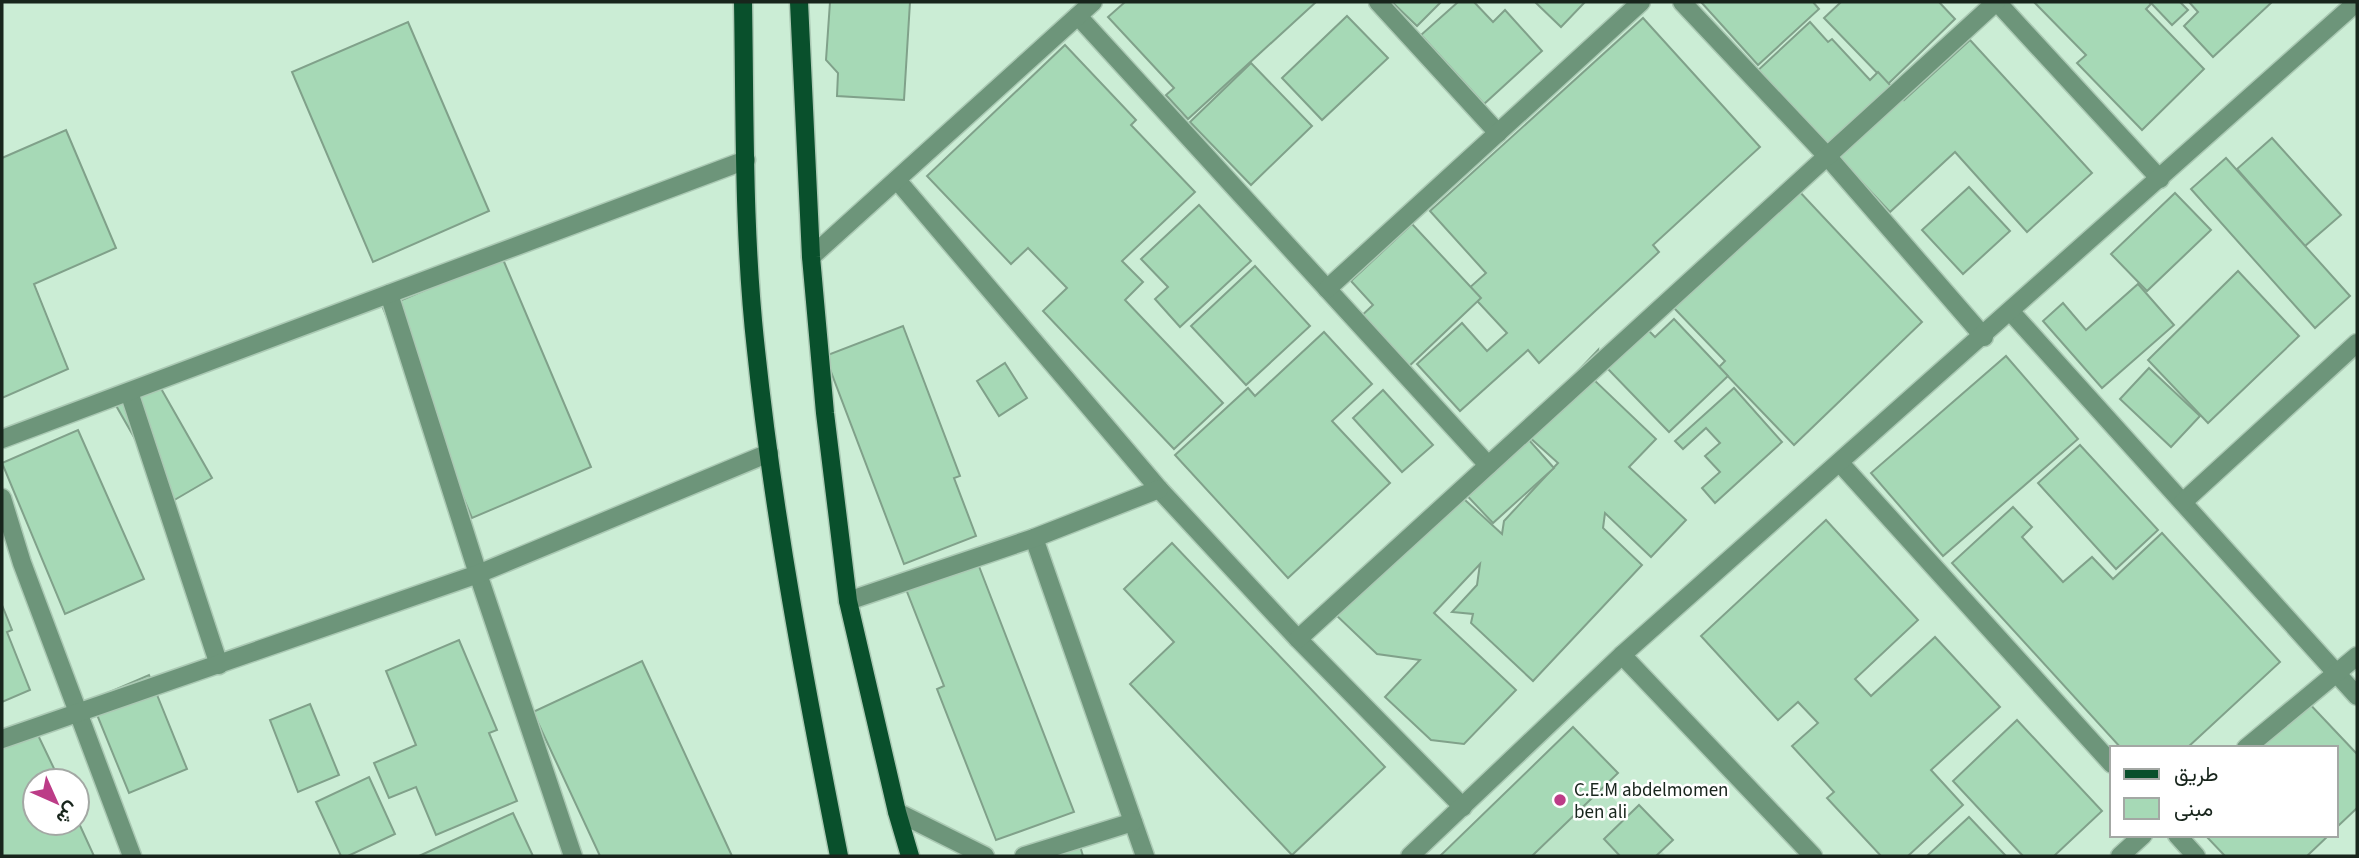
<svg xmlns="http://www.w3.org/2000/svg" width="2359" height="858" font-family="'Source Sans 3',Vazirmatn,sans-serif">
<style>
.built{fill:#bbe4c7}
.building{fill:#a6d9b6;stroke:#80a18a;stroke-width:2}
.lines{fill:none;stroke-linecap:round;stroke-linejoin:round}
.minor-casing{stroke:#abc9b4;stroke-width:21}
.major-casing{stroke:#abc9b4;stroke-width:21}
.minor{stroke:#6d957a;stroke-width:18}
.major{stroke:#09502c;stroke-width:18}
.poi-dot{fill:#bc3c87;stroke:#fff;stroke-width:2.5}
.labels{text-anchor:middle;stroke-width:5;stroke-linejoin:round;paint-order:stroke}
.poi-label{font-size:19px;fill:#18251c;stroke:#fff;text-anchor:start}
</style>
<rect width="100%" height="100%" fill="#cbedd5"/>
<path class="built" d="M1565 745 1666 856H1444Z"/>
<g class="building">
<path d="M830 2H910L904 100 837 96 838 73 826 60Z"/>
<path d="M1125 2H1316L1188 119 1166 95 1174 88 1108 17Z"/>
<path d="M1392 2H1441L1417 26Z"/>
<path d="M1458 2H1474L1493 22 1505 10 1542 51 1484 104 1421 35Z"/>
<path d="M1535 2H1585L1561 27Z"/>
<path d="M1701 2H1813L1819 9 1758 65Z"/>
<path d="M1841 2H1939L1955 19 1888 84 1824 18Z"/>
<path d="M2034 2H2149L2151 4 2146 9 2204 69 2142 130 2077 63 2086 55Z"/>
<path d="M2150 2H2180L2188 10 2172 25Z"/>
<path d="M2189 2H2272L2213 57 2184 26 2198 12Z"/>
<path d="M1347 16 1388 58 1322 120 1282 78Z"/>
<path d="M1643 18 1760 147 1653 245 1659 252 1539 363 1528 350 1460 411 1417 364 1462 323 1487 351 1507 333 1467 290 1486 273 1430 211Z"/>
<path d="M408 22 489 211 373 262 292 72Z"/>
<path d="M1810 22 1828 42 1832 39 1870 80 1878 72 1904 100 1970 40 2092 173 2027 232 1955 152 1890 212 1825 143 1754 74Z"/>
<path d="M1065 45 1136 120 1131 125 1195 192 1122 261 1143 282 1125 300 1223 403 1174 449 1043 311 1067 288 1028 248 1011 264 927 176Z"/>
<path d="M1251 63 1312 126 1251 185 1190 122Z"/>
<path d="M66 130 116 248 34 284 68 369 2 398V158Z"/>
<path d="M2272 138 2341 215 2305 246 2237 169Z"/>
<path d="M2226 158 2350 296 2315 328 2191 189Z"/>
<path d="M1969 187 2010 231 1963 274 1922 230Z"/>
<path d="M1797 189 1922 322 1794 445 1719 367 1725 361 1674 308Z"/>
<path d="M2175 193 2211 230 2147 291 2111 254Z"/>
<path d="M1199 205 1251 261 1180 327 1155 299 1168 287 1141 259Z"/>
<path d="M1412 224 1481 298 1405 370 1357 320 1373 305 1351 281Z"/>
<path d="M502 257 591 467 472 518 383 308Z"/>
<path d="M1255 266 1310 326 1246 385 1191 326Z"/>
<path d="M2238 271 2299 336 2208 423 2148 360Z"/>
<path d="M2138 284 2174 325 2102 388 2043 321 2063 303 2086 330Z"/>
<path d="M1674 319 1728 376 1669 432 1607 368 1647 329 1655 337Z"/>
<path d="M903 326 960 476 954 478 976 536 904 564 825 356Z"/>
<path d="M1324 332 1372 384 1332 421 1390 483 1288 578 1175 455 1248 388 1255 396Z"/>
<path d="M1598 350 1594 380 1656 439 1629 467 1686 520 1651 557 1605 513 1603 528 1642 565 1533 681 1471 623 1473 614 1452 612 1477 585 1480 564 1434 613 1516 690 1464 744 1431 740 1385 697 1420 660 1377 654 1335 614 1453 489 1502 534 1504 521 1558 463 1527 435 1560 390Z"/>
<path d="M2006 356 2078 439 1943 556 1871 473Z"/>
<path d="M1005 363 1027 398 999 416 977 381Z"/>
<path d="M2149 368 2200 416 2171 447 2120 399Z"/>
<path d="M155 378 212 478 171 502 114 402Z"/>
<path d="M1734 388 1782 442 1715 503 1702 488 1720 472 1705 456 1720 443 1706 428 1683 449 1675 441Z"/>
<path d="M1383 390 1433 445 1402 472 1353 418Z"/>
<path d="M1519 429 1554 468 1493 523 1457 485Z"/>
<path d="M78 430 144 579 65 614 2 463Z"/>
<path d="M2080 445 2158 530 2116 569 2038 483Z"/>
<path d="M2013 507 2032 527 2022 537 2063 582 2092 557 2113 579 2162 533 2280 662 2187 748H2121L1952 563Z"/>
<path d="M1826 520 1918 620 1855 679 1871 696 1935 637 2000 707 1931 770 1963 805 1908 856H1881L1827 798 1834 792 1792 746 1818 723 1798 702 1778 720 1701 636Z"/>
<path d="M1172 543 1385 767 1292 855 1130 684 1174 642 1124 589Z"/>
<path d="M975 556 1074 812 996 840 937 689 944 686 904 584Z"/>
<path d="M2 605 12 630 7 632 30 690 2 702Z"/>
<path d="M459 640 497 730 489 733 517 801 436 835 416 787 389 798 374 763 416 745 386 671Z"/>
<path d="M642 661 732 856H600L533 712Z"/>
<path d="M149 675 187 769 129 793 91 700Z"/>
<path d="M2304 698 2357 754V808L2336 828V748H2253Z"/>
<path d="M310 704 339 775 298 792 270 720Z"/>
<path d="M2017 720 2102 811 2054 856H2023L1953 781Z"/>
<path d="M1573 727 1618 773 1532 856H1440Z"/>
<path d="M36 731 60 781H35V823H77V819L94 856H2V747Z"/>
<path d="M369 777 395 834 348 856H341L316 802Z"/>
<path d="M1639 805 1673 840 1656 856H1620L1604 839Z"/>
<path d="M513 813 533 856H419Z"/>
<path d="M1969 817 2006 856H1927Z"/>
<path d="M2205 835H2329L2307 856H2225Z"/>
<path d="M1077 836 1083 856H1016Z"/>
</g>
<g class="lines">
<defs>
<g id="minor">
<path d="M1378 2 1498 133"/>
<path d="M1682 2 1827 156 1984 337"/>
<path d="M1997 2 2160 179"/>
<path d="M1078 16 1488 465"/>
<path d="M897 180 1159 489 1298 639 1463 807"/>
<path d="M811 257 1093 2"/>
<path d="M1327 289 1641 2"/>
<path d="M389 294 478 574 573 856"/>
<path d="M2011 312 2357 696"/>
<path d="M129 392 219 665"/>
<path d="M2 439 746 160"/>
<path d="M1840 463 2112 764"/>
<path d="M2 498 22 563 132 856"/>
<path d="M2183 502 2357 343"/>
<path d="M1034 538 1145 856"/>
<path d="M848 601 1034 538 1159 489"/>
<path d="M1298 639 1996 2"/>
<path d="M1622 655 1813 856"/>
<path d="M2 739 478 574 769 453"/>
<path d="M2246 748 2357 656"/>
<path d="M897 812 985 856"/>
<path d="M2177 835 2196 856"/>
<path d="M1024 856 1133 822"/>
<path d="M1410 856 1622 655 2357 2"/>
<path d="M2120 856 2143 835"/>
</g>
<g id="major">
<path d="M743 2C745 117 743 235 756 350 774 521 806 689 839 856"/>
<path d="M799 2 811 257 825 413 848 601 897 812 910 856"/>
</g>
</defs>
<use href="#minor" class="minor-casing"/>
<use href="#major" class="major-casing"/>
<use href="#minor" class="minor"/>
<use href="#major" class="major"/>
</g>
<circle class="poi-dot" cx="1560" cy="800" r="7"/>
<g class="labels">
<g class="poi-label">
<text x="1574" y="796">C.E.M abdelmomen<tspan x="1574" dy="22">ben ali</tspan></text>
</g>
</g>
<rect width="2359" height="858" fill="none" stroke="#18251c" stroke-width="7"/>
<rect x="2110" y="746" width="228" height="91" fill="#ffffff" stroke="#a3a8a4" stroke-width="2"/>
<rect x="2124" y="769" width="35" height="10" fill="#09502c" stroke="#a3a8a4" stroke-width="2"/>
<text x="2174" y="781" font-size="21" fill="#18251c">طريق</text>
<rect x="2124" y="798" width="35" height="21" fill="#a6d9b6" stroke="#a3a8a4" stroke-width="2"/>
<text x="2174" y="816" font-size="21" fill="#18251c">مبنى</text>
<g transform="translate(56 802) rotate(135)"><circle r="33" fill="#ffffff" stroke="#a3a8a4" stroke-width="2"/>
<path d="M0-5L12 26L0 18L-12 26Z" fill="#bc3c87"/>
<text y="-10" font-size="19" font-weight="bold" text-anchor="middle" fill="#18251c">ش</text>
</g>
</svg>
